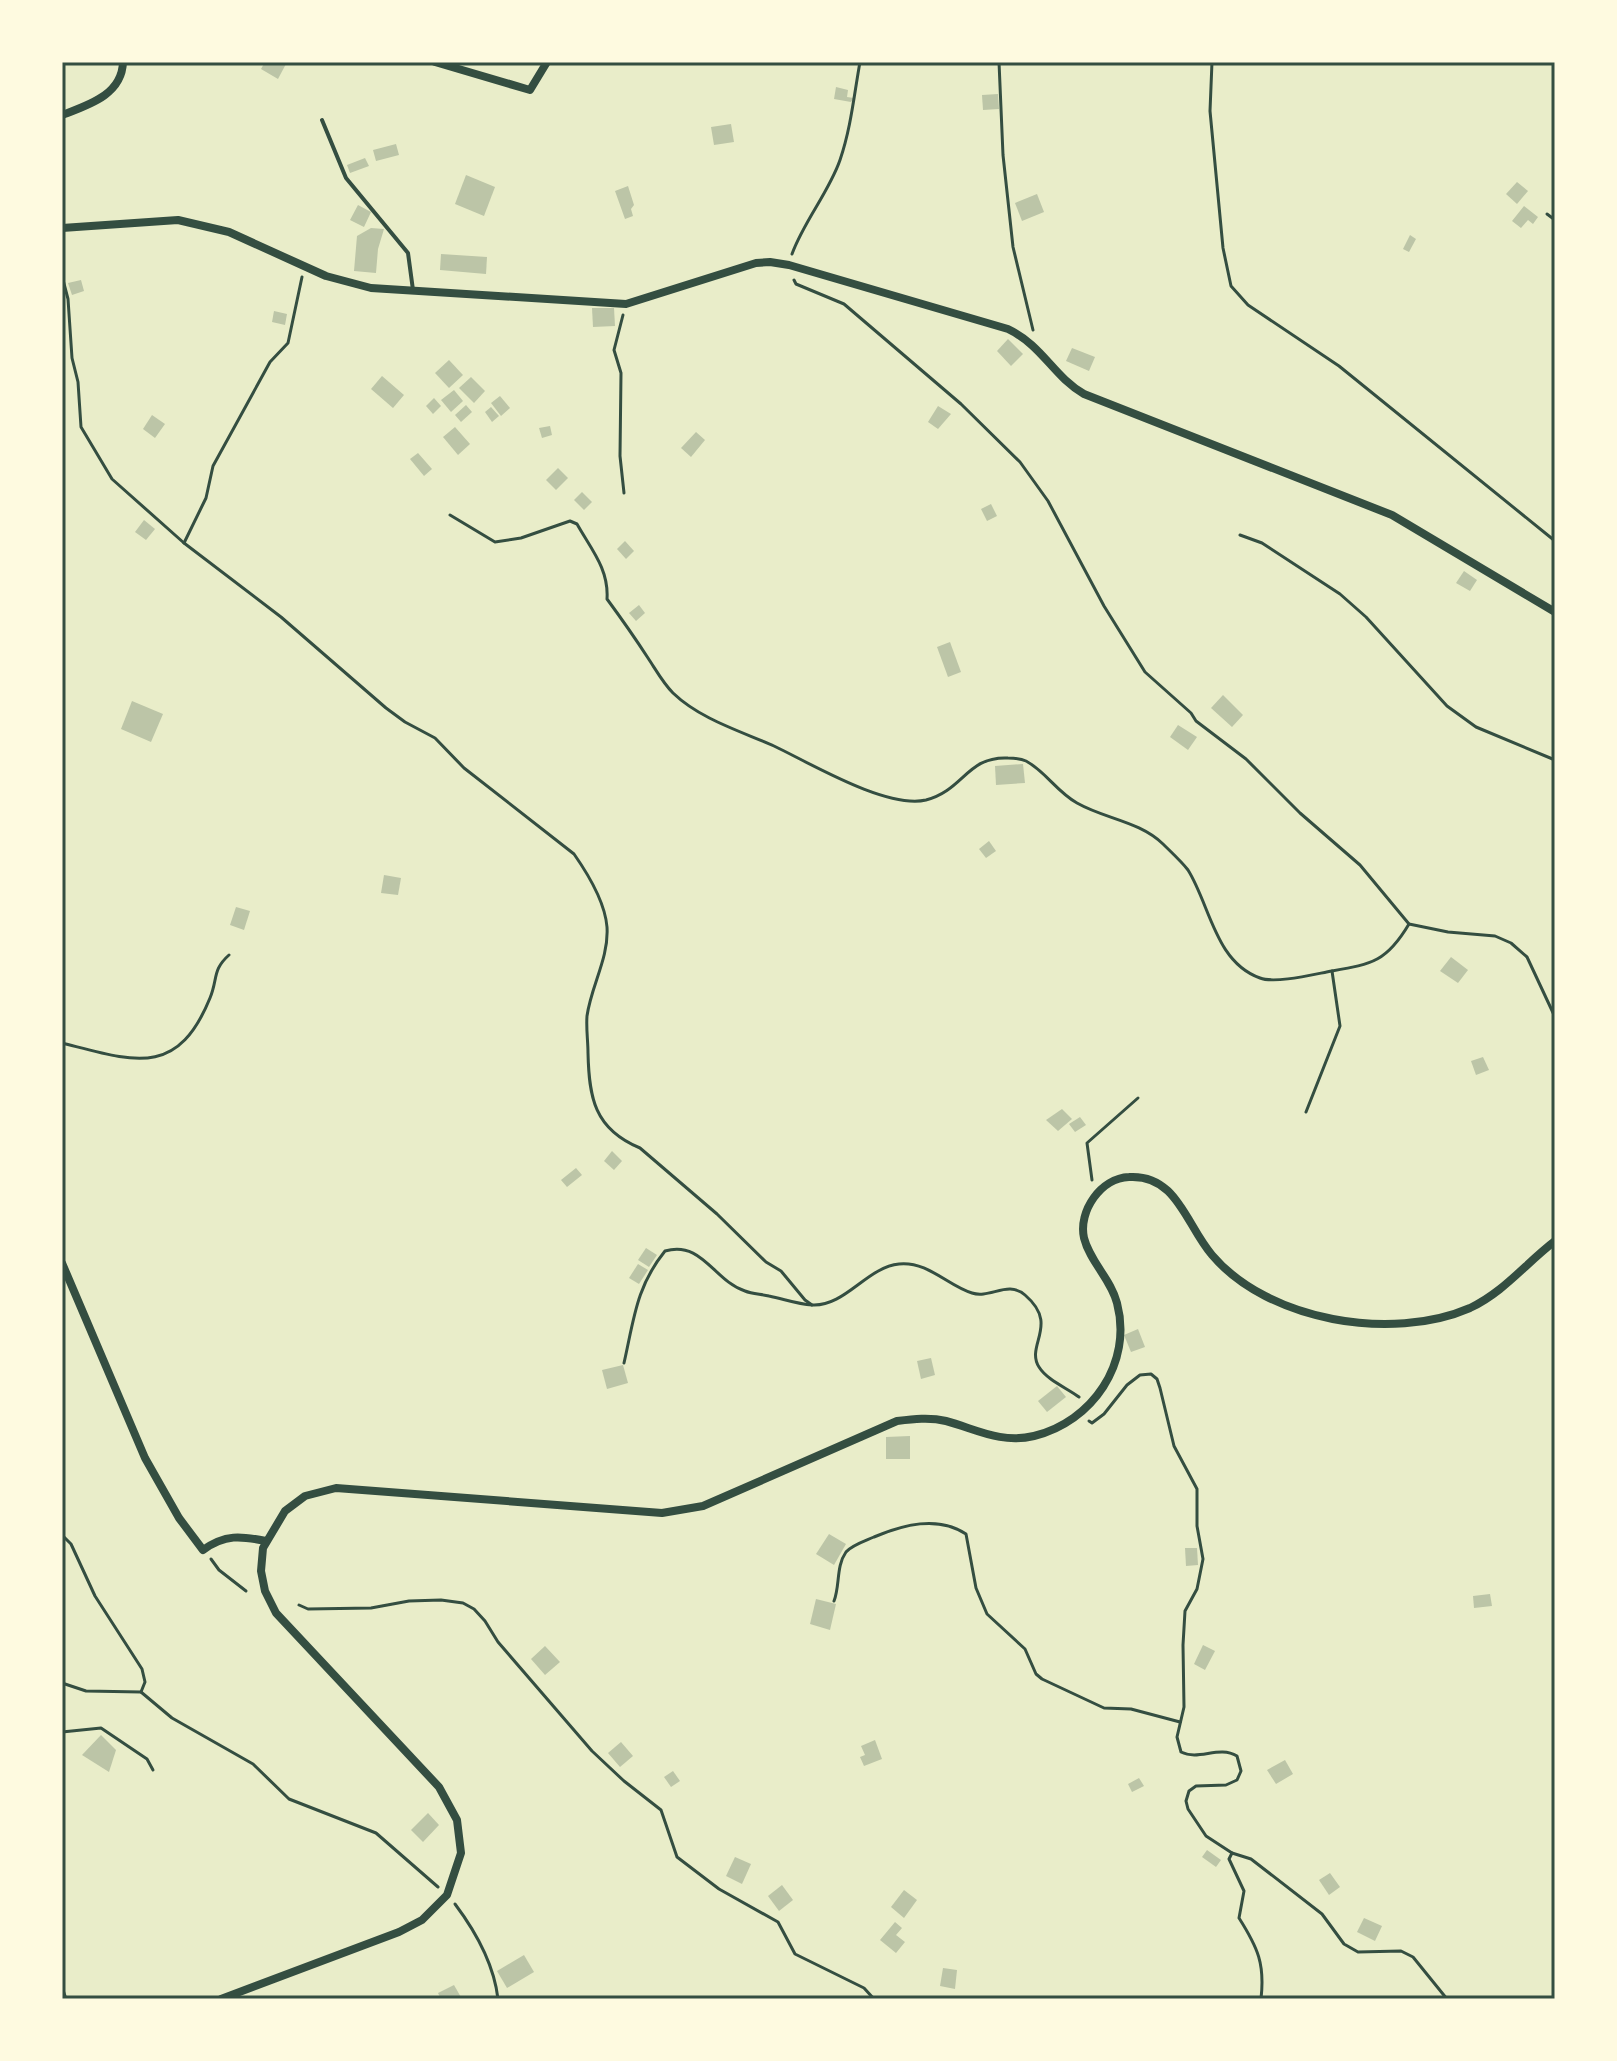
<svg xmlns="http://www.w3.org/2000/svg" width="1617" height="2061" font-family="Karla,sans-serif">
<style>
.building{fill:#bcc5a7}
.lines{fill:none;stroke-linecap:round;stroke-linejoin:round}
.path{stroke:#344e41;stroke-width:3}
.service{stroke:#344e41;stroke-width:4}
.minor{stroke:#344e41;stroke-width:8}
.neatline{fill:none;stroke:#344e41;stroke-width:3}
</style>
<rect width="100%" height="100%" fill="#e9edc9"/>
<g class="building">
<path d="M265 62H287L278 79 261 69Z"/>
<path d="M836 87 848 90 847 97 854 98 851 102 834 99Z"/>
<path d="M998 94 999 109 983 110 982 95Z"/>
<path d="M731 124 734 142 714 145 711 127Z"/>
<path d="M396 144 399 155 376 161 373 150Z"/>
<path d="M365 158 369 166 350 173 347 165Z"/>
<path d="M466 175 495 187 484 216 455 204Z"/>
<path d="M1517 182 1528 191 1517 204 1506 194Z"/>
<path d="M628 186 634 205 631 209 633 216 625 219 615 191Z"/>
<path d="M1037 194 1044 212 1022 221 1015 203Z"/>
<path d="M358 205 371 212 364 227 350 220Z"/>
<path d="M1524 206 1538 217 1533 224 1528 220 1521 228 1512 221Z"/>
<path d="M371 228 384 229 378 249 376 273 354 271 357 236Z"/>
<path d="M1410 235 1416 239 1409 252 1403 249Z"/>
<path d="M441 254 487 257 486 274 440 270Z"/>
<path d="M81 280 84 291 72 295 68 283Z"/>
<path d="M592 308H614L615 326 593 327Z"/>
<path d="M274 311 287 314 285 325 272 322Z"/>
<path d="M1008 339 1023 354 1011 366 997 351Z"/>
<path d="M1072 348 1095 357 1089 371 1066 361Z"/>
<path d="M449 360 463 375 449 388 435 373Z"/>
<path d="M382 376 404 395 393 408 371 389Z"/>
<path d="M471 377 485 391 474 403 459 388Z"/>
<path d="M454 390 463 401 451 412 441 400Z"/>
<path d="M500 396 510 408 501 416 491 403Z"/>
<path d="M434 398 441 406 433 414 426 406Z"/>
<path d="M466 405 472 412 461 422 455 415Z"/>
<path d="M938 406 951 414 938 429 928 422Z"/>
<path d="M491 407 499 416 492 422 485 412Z"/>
<path d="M152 415 165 424 155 438 143 429Z"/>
<path d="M550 426 552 435 542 438 539 428Z"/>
<path d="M455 427 470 444 458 455 443 437Z"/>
<path d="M696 432 705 440 691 457 681 448Z"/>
<path d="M418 453 432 469 424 476 410 459Z"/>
<path d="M558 468 568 478 556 490 546 480Z"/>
<path d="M582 492 592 502 584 510 574 500Z"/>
<path d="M991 504 997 516 987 521 981 509Z"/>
<path d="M144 520 155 529 146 540 135 532Z"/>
<path d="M625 541 634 551 626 559 617 549Z"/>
<path d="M1464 571 1477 580 1470 591 1456 583Z"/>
<path d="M639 605 645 613 636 621 629 613Z"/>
<path d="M950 642 961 672 948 677 937 647Z"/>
<path d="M1223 695 1243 715 1232 727 1211 708Z"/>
<path d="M132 701 163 714 151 742 121 729Z"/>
<path d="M1178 725 1197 737 1188 750 1170 737Z"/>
<path d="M1023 764 1025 783 996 785 995 766Z"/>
<path d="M989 841 996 851 986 858 979 849Z"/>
<path d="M384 875 401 878 398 895 381 893Z"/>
<path d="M236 907 250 911 244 930 230 925Z"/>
<path d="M1451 957 1468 970 1458 983 1440 971Z"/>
<path d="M1483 1057 1489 1070 1476 1075 1471 1061Z"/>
<path d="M1062 1109 1072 1119 1058 1131 1046 1120Z"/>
<path d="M1080 1117 1086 1125 1075 1132 1069 1124Z"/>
<path d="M612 1151 622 1161 614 1170 604 1161Z"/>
<path d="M576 1168 582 1175 567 1187 561 1180Z"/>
<path d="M646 1248 657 1255 649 1267 638 1260Z"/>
<path d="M638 1264 648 1270 639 1284 629 1278Z"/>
<path d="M1138 1329 1145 1347 1131 1352 1124 1335Z"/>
<path d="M931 1358 935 1375 921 1379 917 1361Z"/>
<path d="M623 1365 628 1383 607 1389 602 1370Z"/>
<path d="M1057 1386 1066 1397 1047 1412 1038 1401Z"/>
<path d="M910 1436V1459H886V1437Z"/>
<path d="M829 1534 846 1544 834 1565 816 1554Z"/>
<path d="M1185 1548H1197L1198 1565 1186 1566Z"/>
<path d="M1490 1594 1492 1606 1474 1608 1473 1596Z"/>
<path d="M816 1599 836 1604 830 1630 810 1624Z"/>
<path d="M1203 1645 1215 1651 1205 1670 1194 1664Z"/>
<path d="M545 1646 560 1662 545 1675 531 1659Z"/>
<path d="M101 1735 116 1750 109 1772 82 1755Z"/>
<path d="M875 1740 882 1759 864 1766 860 1757 865 1755 861 1746Z"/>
<path d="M621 1742 633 1756 620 1767 608 1753Z"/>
<path d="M1285 1760 1293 1774 1276 1784 1267 1770Z"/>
<path d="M673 1771 680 1781 671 1787 664 1777Z"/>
<path d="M1139 1778 1144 1786 1132 1792 1128 1784Z"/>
<path d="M428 1813 439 1825 423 1842 411 1830Z"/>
<path d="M1207 1850 1221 1860 1216 1867 1202 1857Z"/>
<path d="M735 1857 751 1864 742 1884 726 1876Z"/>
<path d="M1330 1873 1340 1887 1329 1895 1319 1880Z"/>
<path d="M782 1885 793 1900 779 1911 768 1896Z"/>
<path d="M904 1890 917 1900 904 1918 891 1907Z"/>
<path d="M1364 1918 1382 1926 1375 1941 1357 1932Z"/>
<path d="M895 1922 902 1928 896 1935 905 1942 896 1953 880 1940Z"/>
<path d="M524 1955 534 1972 507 1988 497 1971Z"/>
<path d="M943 1968 957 1970 955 1989 940 1986Z"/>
<path d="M454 1985 462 1999H441L438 1993Z"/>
</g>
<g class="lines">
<g class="path">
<path d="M999 62 1003 155 1013 247 1033 330"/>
<path d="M1212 62 1210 111 1223 248 1231 286 1248 305 1339 366 1555 541"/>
<path d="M1547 214 1555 220"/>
<path d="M792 254C804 221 829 192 840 160 851 128 854 95 860 62"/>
<path d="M62 276 68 299 72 358 78 382 81 427 112 479 184 543 281 617 386 708 405 722 435 738 464 768 574 854C588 874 605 902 607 927 609 958 591 986 587 1016 586 1028 588 1041 588 1053 589 1097 594 1129 640 1148L717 1214 766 1262 781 1271 805 1300 812 1305C845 1307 867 1267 899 1264 928 1261 948 1286 972 1293 990 1299 1008 1280 1025 1295 1060 1325 1025 1345 1039 1367 1047 1380 1067 1388 1079 1397"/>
<path d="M794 280 796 284 844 304 961 404 1020 462 1048 501 1104 606 1145 672 1191 713 1196 721 1246 759 1300 813 1360 865 1409 924 1448 932 1495 936 1511 943 1527 957 1555 1017"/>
<path d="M623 315 614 350 621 373 620 456 624 493"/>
<path d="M450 515 495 542 521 538 570 521 577 524C591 549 609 569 607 599 621 618 635 638 648 658 656 670 663 683 673 693 700 719 740 731 774 746 810 763 886 809 926 800 964 790 967 756 1008 758 1014 758 1020 758 1026 761 1045 771 1057 792 1077 803 1105 819 1139 821 1163 844 1171 852 1181 861 1188 870 1210 905 1215 962 1260 978 1275 984 1315 974 1332 971 1373 964 1387 961 1409 924"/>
<path d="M1240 535 1262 543 1340 594 1366 617 1447 706 1476 727 1555 760"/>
<path d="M184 543 206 498 213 466 270 362 288 343 302 277"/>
<path d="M62 1043C133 1061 177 1079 210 998 218 979 212 970 229 955"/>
<path d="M1306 1112 1340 1026 1332 971"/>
<path d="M1092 1180 1087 1143 1138 1098"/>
<path d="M624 1363C634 1319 636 1287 665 1251 702 1240 714 1281 745 1291 752 1294 761 1294 769 1296 784 1299 797 1304 812 1305"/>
<path d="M1089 1421 1092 1423 1104 1414 1127 1385 1140 1375 1151 1374 1157 1379 1160 1388 1174 1446 1197 1489V1526L1203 1559 1197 1589 1185 1611 1183 1645 1184 1707 1177 1737 1181 1752C1199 1761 1219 1745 1237 1756L1241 1771 1237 1780 1226 1785 1196 1786 1189 1791 1186 1801 1188 1809 1206 1836 1232 1853"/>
<path d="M62 1535 71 1544 95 1596 142 1669 145 1682 141 1692"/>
<path d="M211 1559 219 1570 246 1591"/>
<path d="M834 1601C840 1586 836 1566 846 1552 852 1545 865 1541 874 1537 903 1525 937 1515 966 1534L976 1588 987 1614 1025 1649 1036 1674 1042 1679 1104 1708 1131 1709 1180 1722"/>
<path d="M299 1605 308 1609 371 1608 409 1601 441 1600 463 1603 474 1609 485 1621 498 1642 592 1751 624 1781 661 1810 677 1857 719 1889 778 1922 795 1954 864 1988 874 1999"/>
<path d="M62 1683 86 1691 141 1692 172 1718 253 1764 289 1799 376 1833 438 1887"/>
<path d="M62 1732 101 1728 147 1759 153 1770"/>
<path d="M455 1904C476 1932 494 1964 498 1999"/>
<path d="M62 1987 66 1999"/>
<path d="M1261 1999C1265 1964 1258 1948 1239 1918L1244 1891 1229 1859 1232 1853 1251 1859 1322 1914 1344 1944 1358 1952 1401 1951 1413 1957 1447 1999"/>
</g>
<path class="service" d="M322 120 346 178 408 253 413 290"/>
<g class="minor">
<path d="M435 62 530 90 547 62"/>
<path d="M62 115C88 105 122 95 123 62"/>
<path d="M62 228 178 220 229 232 326 276 371 288 626 304 756 263 770 262 789 265 1008 329C1043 346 1053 376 1084 394L1392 515 1555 612"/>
<path d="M62 1263 145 1458 179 1518 203 1550C225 1534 241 1536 266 1541"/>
<path d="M221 1999 399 1932 422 1920 447 1895 461 1853 457 1820 439 1787 276 1613 265 1591 261 1571 263 1548 285 1511 305 1496 336 1488 662 1513 703 1506 897 1421C913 1419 930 1417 946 1421 976 1429 1001 1444 1034 1436 1092 1422 1133 1363 1117 1303 1111 1279 1090 1262 1084 1238 1078 1211 1101 1178 1129 1177 1177 1174 1186 1225 1212 1255 1268 1321 1392 1342 1470 1308 1504 1292 1526 1263 1555 1241"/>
</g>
</g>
<rect width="1617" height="2061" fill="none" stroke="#fefae0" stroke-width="128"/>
<rect x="64" y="64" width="1489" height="1933" class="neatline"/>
</svg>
